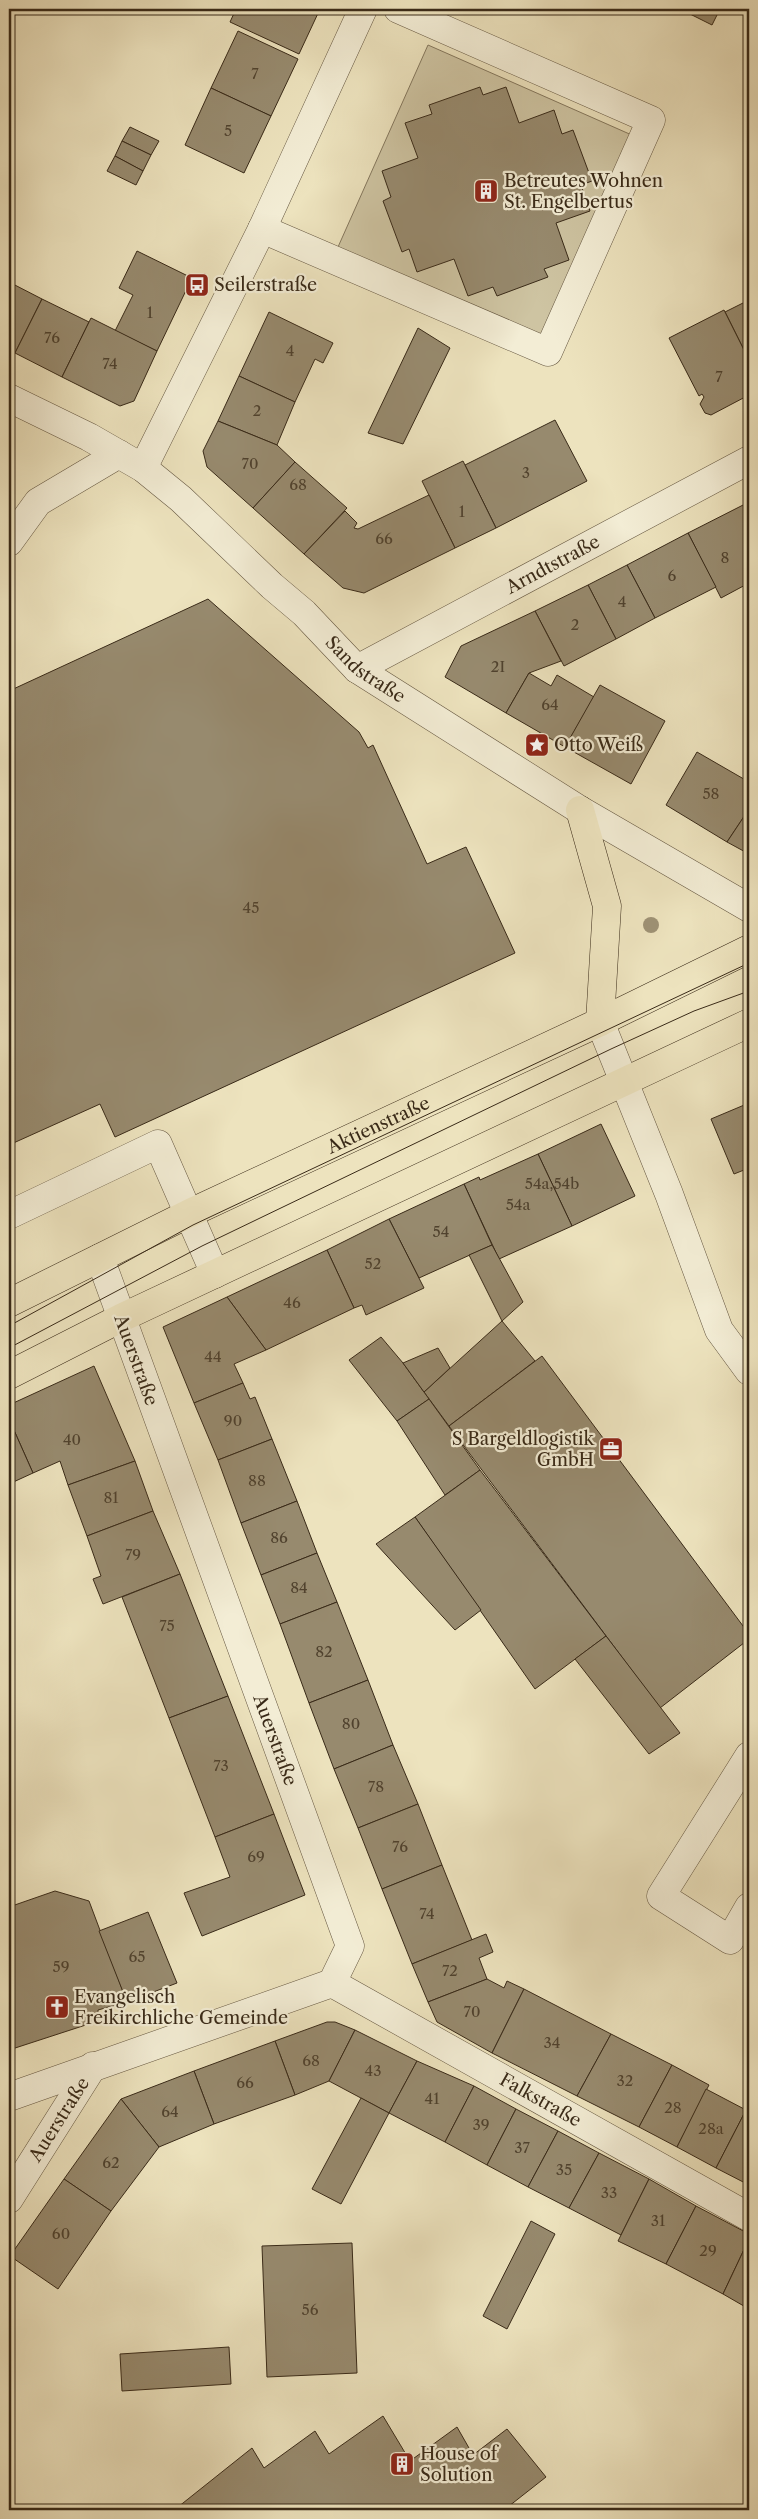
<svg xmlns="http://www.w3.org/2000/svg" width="758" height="2519" font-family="'Libre Caslon Text',serif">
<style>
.green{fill:#cec4a2;stroke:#84775d}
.building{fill:#978a6e;stroke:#392a18}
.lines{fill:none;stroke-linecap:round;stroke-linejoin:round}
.minor-casing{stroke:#665842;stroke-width:29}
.major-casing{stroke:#392a18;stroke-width:29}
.minor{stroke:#f3edd5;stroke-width:28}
.major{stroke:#ede3be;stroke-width:28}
.tram{stroke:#392a18;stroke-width:1}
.tree{fill:#9e9275}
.labels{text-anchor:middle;stroke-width:4.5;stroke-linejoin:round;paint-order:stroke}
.number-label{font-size:15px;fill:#50422e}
.poi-label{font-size:18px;fill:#392a18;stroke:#f3edd5;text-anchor:start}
.street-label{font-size:18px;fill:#392a18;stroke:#f3edd5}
</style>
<rect width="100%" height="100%" fill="#ede3be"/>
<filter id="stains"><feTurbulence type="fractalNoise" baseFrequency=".004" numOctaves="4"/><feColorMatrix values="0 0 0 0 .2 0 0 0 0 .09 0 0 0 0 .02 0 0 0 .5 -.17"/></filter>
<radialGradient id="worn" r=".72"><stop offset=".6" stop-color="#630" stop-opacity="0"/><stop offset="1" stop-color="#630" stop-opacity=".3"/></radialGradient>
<path class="green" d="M428 45 634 136 541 339 338 247Z"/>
<g class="building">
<path d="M236 9H320L299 54 230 22Z"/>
<path d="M680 9H720L712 25Z"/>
<path d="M238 31 298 59 271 116 211 88Z"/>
<path d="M480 87 483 95 506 87 519 123 554 110 562 134 573 130 592 181 581 185 590 211 556 223 569 260 544 269 548 277 497 296 493 287 468 296 454 259 417 272 409 249 402 252 383 201 391 197 382 171 418 158 405 123 432 114 429 105Z"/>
<path d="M211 88 271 116 244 173 185 145Z"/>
<path d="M130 127 159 141 151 155 122 141Z"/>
<path d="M122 141 151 155 143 171 115 156Z"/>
<path d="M115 156 143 171 136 185 107 171Z"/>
<path d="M137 251 192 278 157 351 115 331 133 295 119 288Z"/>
<path d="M9 282 42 299 15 353 9 350Z"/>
<path d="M42 299 89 322 62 377 15 353Z"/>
<path d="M749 300V360L725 312Z"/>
<path d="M724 310 749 360V395L711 415 705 413 700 404 704 397 702 394 699 396 669 338Z"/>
<path d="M269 312 333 343 323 363 315 359 295 402 239 376Z"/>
<path d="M91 318 157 351 134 401 120 406 62 377Z"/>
<path d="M418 328 450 348 403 444 368 433Z"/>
<path d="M239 376 295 402 277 445 218 421Z"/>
<path d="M555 420 587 481 496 528 465 465Z"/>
<path d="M218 421 277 445 295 462 253 508 207 467 203 451Z"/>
<path d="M463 461 496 528 455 548 422 481Z"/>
<path d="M295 462 347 508 304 554 253 508Z"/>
<path d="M429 495 455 548 364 593 343 588 304 554 345 511 357 523 354 528 358 529Z"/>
<path d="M749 502V583L721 598 688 533Z"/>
<path d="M688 533 716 587 655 618 627 565Z"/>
<path d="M627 565 655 618 616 639 588 585Z"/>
<path d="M588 585 616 639 564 666 535 611Z"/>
<path d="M208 599 359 732 368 748 373 745 427 864 466 847 515 953 115 1137 100 1104 9 1145V691Z"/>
<path d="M535 611 561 661 529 673 506 713 445 677 461 646Z"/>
<path d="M529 673 551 686 557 675 594 697 565 747 506 713Z"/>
<path d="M600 685 665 721 631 784 565 747Z"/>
<path d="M697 752 749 782V809L727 842 666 805Z"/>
<path d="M749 809V854L727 842Z"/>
<path d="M749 1103V1168L734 1174 711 1119Z"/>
<path d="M601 1124 635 1196 572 1226 538 1154Z"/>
<path d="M538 1154 572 1226 499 1259 464 1184 479 1177 480 1180Z"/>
<path d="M464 1184 492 1245 419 1278 389 1219Z"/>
<path d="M389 1219 424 1288 366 1315 362 1305 354 1308 327 1250Z"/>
<path d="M492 1245 523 1302 502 1321 469 1255Z"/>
<path d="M327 1250 354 1308 266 1350 227 1297Z"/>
<path d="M227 1297 266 1350 234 1364 243 1383 194 1403 163 1327Z"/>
<path d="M502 1321 535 1361 449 1426 424 1392Z"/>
<path d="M381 1337 403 1363 429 1399 397 1421 349 1360Z"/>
<path d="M438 1348 450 1368 424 1392 403 1363Z"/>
<path d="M542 1356 749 1634V1639L660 1708 449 1426Z"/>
<path d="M94 1366 135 1461 68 1485 60 1461 33 1473 9 1419V1405Z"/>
<path d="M243 1383 250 1399 255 1397 272 1439 218 1460 194 1403Z"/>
<path d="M429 1399 480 1470 445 1495 397 1421Z"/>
<path d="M9 1419 33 1473 9 1484Z"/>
<path d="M272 1439 297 1501 241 1523 218 1460Z"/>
<path d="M135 1461 153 1511 87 1536 68 1485Z"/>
<path d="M480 1470 606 1636 535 1689 415 1517Z"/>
<path d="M297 1501 317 1553 261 1575 241 1523Z"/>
<path d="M153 1511 180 1574 103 1604 93 1579 101 1576 87 1536Z"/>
<path d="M415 1517 481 1610 455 1630 376 1544Z"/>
<path d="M317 1553 337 1602 280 1624 261 1575Z"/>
<path d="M180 1574 228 1696 169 1718 122 1597Z"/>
<path d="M337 1602 368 1680 309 1703 280 1624Z"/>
<path d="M606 1636 680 1733 649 1754 575 1659Z"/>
<path d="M368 1680 393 1745 334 1769 309 1703Z"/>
<path d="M228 1696 274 1814 215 1837 169 1718Z"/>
<path d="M393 1745 418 1804 358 1828 334 1769Z"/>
<path d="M418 1804 442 1865 382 1889 358 1828Z"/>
<path d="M274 1814 305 1895 202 1936 184 1893 230 1877 215 1837Z"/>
<path d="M442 1865 472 1940 412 1964 382 1889Z"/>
<path d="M55 1891 89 1901 127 2002 98 2010V2021L9 2050V1907Z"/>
<path d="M148 1912 177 1983 127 2002 99 1931Z"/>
<path d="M486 1934 493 1952 479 1958 487 1979 428 2002 412 1964Z"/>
<path d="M487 1979 504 1988 507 1981 524 1989 492 2053 437 2022 428 2002Z"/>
<path d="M524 1989 611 2034 577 2096 492 2053Z"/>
<path d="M327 2022H335L355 2030 329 2081 295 2095 275 2041Z"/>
<path d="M355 2030 417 2061 389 2113 329 2081Z"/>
<path d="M611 2034 672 2065 639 2127 577 2096Z"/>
<path d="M275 2041 295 2095 214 2124 194 2071Z"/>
<path d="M417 2061 474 2086 445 2142 389 2113Z"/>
<path d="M672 2065 709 2085 677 2147 639 2127Z"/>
<path d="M194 2071 214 2124 159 2147 121 2099Z"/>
<path d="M474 2086 516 2109 487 2165 445 2142Z"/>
<path d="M706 2089 746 2110 716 2168 677 2147Z"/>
<path d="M361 2098 389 2113 341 2204 312 2189Z"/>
<path d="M121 2099 159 2147 111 2211 64 2179Z"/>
<path d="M516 2109 558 2131 528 2187 487 2165Z"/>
<path d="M746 2110 749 2111V2185L716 2168Z"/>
<path d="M558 2131 599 2153 569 2208 528 2187Z"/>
<path d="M599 2153 649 2179 621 2235 569 2208Z"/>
<path d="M64 2179 111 2211 58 2289 10 2256Z"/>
<path d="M649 2179 696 2206 666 2264 618 2241Z"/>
<path d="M696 2206 749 2234V2239L723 2294 666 2264Z"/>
<path d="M531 2221 555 2234 507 2329 483 2316Z"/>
<path d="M749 2239V2309L723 2294Z"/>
<path d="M352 2243 357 2373 267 2377 262 2246Z"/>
<path d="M229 2347 231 2384 122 2391 120 2354Z"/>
<path d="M383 2416 410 2461 457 2427 473 2455 507 2429 546 2477 504 2510H180L178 2507 252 2448 264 2468 315 2431 329 2454Z"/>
</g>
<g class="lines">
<defs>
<g id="minor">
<path d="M262 229 548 352 651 120 398 9"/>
<path id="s1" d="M9 398 89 437 143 468 181 499 272 586 304 613 357 669 580 810 749 908"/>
<path d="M143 468 262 229 363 9"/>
<path d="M9 542 38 502 119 454"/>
<path id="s2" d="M357 669 749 460"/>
<path d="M600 1022 669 1194 719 1330 749 1371"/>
<path d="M9 1215 158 1144 215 1274"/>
<path d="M749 1756 661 1896 730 1940 749 1907"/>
<path id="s3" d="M332 1983 749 2217"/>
<path d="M9 2097 332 1983 350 1946 100 1258"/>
<path id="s4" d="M9 2199 93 2066"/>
</g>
<g id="major">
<path d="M580 810 607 906 600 1022"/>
<path id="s5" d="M9 1303 188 1214 600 1022 749 949"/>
<path d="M9 1375 121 1318 749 1023"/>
</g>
</defs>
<use href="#minor" class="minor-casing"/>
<use href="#major" class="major-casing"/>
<use href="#minor" class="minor"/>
<use href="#major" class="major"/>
<g class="tram">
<path d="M9 1326 193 1225 749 963"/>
<path d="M9 1348 202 1246 611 1049 694 1011 749 991"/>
</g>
</g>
<circle class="tree" cx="651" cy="925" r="8"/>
<defs>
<symbol id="building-square" viewBox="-11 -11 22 22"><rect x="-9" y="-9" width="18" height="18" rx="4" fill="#8f2418" stroke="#f3edd5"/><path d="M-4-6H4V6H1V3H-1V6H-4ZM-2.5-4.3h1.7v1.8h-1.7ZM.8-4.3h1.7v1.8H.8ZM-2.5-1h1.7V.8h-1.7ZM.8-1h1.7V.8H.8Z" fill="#fff"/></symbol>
<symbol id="bus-square" viewBox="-11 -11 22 22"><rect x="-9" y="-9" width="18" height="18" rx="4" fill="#8f2418" stroke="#f3edd5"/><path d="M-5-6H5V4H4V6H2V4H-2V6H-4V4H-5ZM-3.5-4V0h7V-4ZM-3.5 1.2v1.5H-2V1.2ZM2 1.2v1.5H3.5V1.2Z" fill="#fff"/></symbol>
<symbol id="sight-square" viewBox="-11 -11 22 22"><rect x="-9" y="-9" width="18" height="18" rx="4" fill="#8f2418" stroke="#f3edd5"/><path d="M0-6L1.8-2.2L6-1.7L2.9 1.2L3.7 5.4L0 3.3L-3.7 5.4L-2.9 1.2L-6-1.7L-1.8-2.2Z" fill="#fff"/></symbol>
<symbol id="office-square" viewBox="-11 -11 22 22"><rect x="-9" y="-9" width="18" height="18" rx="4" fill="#8f2418" stroke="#f3edd5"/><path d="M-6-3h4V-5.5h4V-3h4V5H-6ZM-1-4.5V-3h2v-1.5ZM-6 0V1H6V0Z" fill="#fff"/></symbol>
<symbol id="church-square" viewBox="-11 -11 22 22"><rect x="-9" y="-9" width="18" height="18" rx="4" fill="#8f2418" stroke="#f3edd5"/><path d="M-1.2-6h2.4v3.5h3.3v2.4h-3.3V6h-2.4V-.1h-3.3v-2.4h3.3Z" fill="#fff"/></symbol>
</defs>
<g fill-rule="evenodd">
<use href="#building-square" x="472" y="177" width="28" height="28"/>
<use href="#bus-square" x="183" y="271" width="28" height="28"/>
<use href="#sight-square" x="523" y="731" width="28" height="28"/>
<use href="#office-square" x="597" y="1435" width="28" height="28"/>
<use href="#church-square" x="43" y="1993" width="28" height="28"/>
<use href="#building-square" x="388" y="2450" width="28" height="28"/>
</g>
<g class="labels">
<g class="number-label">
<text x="255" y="79">7</text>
<text x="228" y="136">5</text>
<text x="150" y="318">1</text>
<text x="52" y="343">76</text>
<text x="290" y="356">4</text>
<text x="110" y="369">74</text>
<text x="719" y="382">7</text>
<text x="257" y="416">2</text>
<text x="250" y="469">70</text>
<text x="526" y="478">3</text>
<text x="298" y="490">68</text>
<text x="462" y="517">1</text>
<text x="384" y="544">66</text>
<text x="725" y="563">8</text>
<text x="672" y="581">6</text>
<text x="622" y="607">4</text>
<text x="575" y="630">2</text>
<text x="498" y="672">2I</text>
<text x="550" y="710">64</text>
<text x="711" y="799">58</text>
<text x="251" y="913">45</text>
<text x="552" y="1189">54a,54b</text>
<text x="518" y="1210">54a</text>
<text x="441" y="1237">54</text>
<text x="373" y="1269">52</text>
<text x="292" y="1308">46</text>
<text x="213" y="1362">44</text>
<text x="233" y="1426">90</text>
<text x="72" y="1445">40</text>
<text x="257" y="1486">88</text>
<text x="111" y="1503">81</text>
<text x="279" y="1543">86</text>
<text x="133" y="1560">79</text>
<text x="299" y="1593">84</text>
<text x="167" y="1631">75</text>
<text x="324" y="1657">82</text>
<text x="351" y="1729">80</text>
<text x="221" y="1771">73</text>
<text x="376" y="1792">78</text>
<text x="400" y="1852">76</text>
<text x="256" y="1862">69</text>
<text x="427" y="1919">74</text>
<text x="137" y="1962">65</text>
<text x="61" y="1972">59</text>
<text x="450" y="1976">72</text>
<text x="472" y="2017">70</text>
<text x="552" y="2048">34</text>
<text x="311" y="2066">68</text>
<text x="373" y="2076">43</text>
<text x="625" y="2086">32</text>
<text x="245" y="2088">66</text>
<text x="432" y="2104">41</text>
<text x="673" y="2113">28</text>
<text x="170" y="2117">64</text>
<text x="481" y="2130">39</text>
<text x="711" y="2134">28a</text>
<text x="522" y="2153">37</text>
<text x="111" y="2168">62</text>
<text x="564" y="2175">35</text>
<text x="609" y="2198">33</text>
<text x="658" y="2226">31</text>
<text x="61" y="2239">60</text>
<text x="708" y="2256">29</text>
<text x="310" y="2315">56</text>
</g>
<g class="poi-label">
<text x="504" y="187">Betreutes Wohnen<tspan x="504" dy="21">St. Engelbertus</tspan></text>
<text x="214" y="291">Seilerstraße</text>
<text x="554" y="751">Otto Weiß</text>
<text x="594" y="1445" text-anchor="end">S Bargeldlogistik<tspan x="594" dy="21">GmbH</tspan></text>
<text x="74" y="2003">Evangelisch<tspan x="74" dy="21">Freikirchliche Gemeinde</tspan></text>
<text x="420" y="2460">House of<tspan x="420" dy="21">Solution</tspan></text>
</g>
<g class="street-label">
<text dy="6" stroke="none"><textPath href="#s2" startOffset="222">Arndtstraße</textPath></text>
<text dy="6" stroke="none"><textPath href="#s1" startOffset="452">Sandstraße</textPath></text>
<text dy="6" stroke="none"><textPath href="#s5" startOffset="410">Aktienstraße</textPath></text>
<text transform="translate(136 1360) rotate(70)" y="6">Auerstraße</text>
<text transform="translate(275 1740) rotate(70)" y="6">Auerstraße</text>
<text dy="6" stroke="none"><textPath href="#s3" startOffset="239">Falkstraße</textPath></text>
<text dy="6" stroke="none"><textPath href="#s4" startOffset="94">Auerstraße</textPath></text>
</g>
</g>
<rect width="758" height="2519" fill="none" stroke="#ede3be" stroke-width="30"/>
<rect x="10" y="10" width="738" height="2499" fill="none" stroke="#392a18" stroke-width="2.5"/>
<rect x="15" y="15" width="728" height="2489" fill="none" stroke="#392a18"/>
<rect width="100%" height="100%" filter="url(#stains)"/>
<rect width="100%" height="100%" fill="url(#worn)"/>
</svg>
